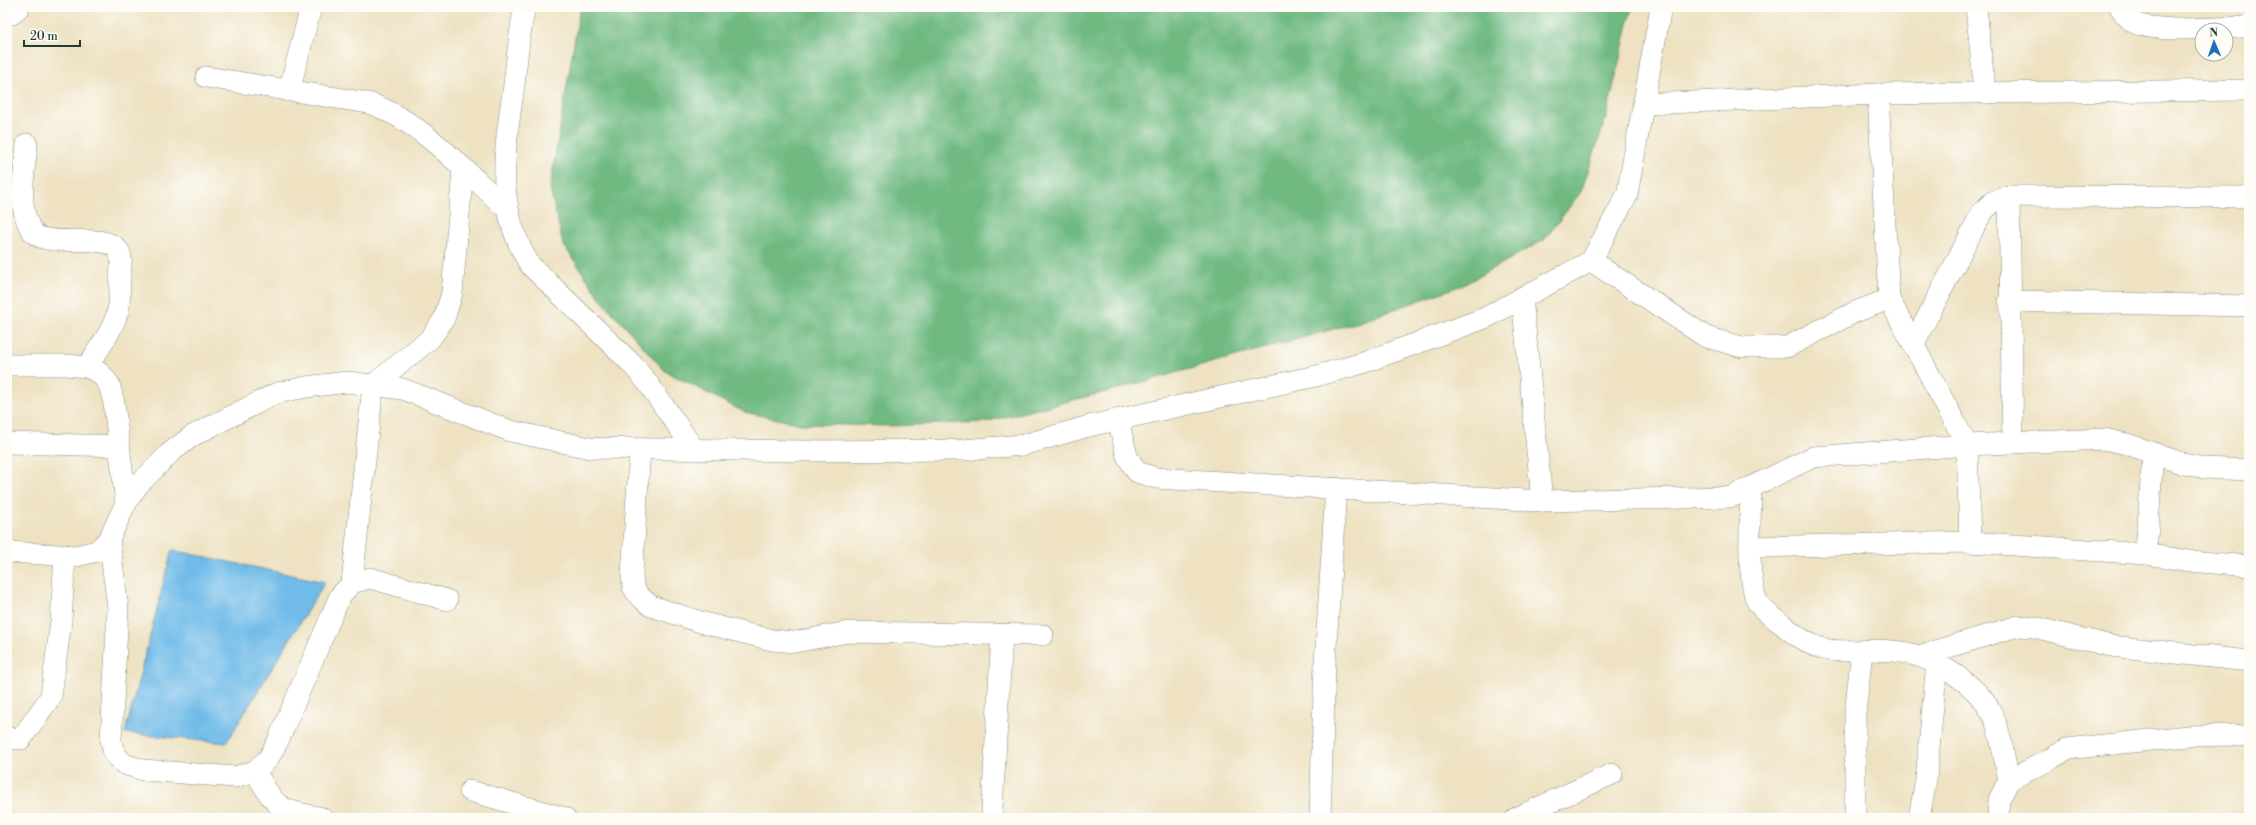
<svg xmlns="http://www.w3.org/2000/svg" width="2256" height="825" font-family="'Libre Bodoni',serif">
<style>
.forest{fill:#6fba82;stroke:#477c5b}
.water{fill:#70bbe9;stroke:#487c8e}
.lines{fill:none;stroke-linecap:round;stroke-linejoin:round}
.street-casing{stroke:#86907c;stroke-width:22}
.street{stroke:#fff;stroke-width:21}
</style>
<rect width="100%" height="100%" fill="#fdfcf7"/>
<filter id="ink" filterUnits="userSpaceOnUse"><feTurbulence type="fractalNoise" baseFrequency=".025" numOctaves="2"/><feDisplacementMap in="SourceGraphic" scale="8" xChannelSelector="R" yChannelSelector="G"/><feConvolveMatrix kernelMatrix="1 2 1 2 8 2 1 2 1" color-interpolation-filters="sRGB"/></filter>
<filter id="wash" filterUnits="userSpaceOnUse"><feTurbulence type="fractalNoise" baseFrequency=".012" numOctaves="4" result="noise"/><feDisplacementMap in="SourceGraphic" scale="16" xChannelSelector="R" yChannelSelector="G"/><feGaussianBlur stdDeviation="0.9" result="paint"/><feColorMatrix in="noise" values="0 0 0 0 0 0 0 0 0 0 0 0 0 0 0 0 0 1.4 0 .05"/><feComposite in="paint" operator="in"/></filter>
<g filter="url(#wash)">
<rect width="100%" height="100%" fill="#eee2c3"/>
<path class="forest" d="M580 7H1632L1606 118 1581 192 1544 240 1465 284 1359 322 1118 389 985 422 890 426 802 424 744 412 665 371 603 302 563 244 550 188Z"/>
<path class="water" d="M172 550 325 582 226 743 125 733Z"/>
</g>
<g filter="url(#ink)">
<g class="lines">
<defs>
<g id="street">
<path d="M525 7C519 32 517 59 514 85 505 151 493 205 530 265L630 362 647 382 694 449"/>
<path d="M1976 7 1985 93"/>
<path d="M2120 7C2124 14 2129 21 2137 24 2163 33 2219 27 2249 27"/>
<path d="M7 15 12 14 19 7"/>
<path d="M206 77 368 103C419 119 467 173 507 209"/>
<path d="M289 91 311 7"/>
<path d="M1878 94 1889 299 1967 445 2104 439 2127 444 2184 464 2204 468 2249 470"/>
<path d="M1644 104 1878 94 2249 90"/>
<path d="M27 144C25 171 15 211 34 233 48 249 105 231 118 250 123 257 121 267 120 274 120 284 120 295 119 305 116 327 99 348 87 367"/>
<path d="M2009 196 2013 443"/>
<path d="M1591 261 1706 337 1742 347H1787L1855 312 1889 299"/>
<path d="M1522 297 1542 501"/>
<path d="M2009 301 2249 306"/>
<path d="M1913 345 1981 214 1992 202 2009 196 2249 197"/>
<path d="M7 365H66L87 367 100 373 109 384 114 403 126 503"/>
<path d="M1118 420 1127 456 1137 472 1156 478 1542 501 1731 497 1813 457 1967 445 1970 542"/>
<path d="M7 443 119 446"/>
<path d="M640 449 632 574 633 587 639 596 651 606 704 623 772 640 795 642 848 632 1043 635"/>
<path d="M1751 487C1751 518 1746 570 1756 599 1759 608 1774 618 1782 624 1826 663 1841 647 1892 651 1929 653 1979 683 1994 718 2002 737 2004 760 2009 780"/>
<path d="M109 539 118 608 111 741 114 753 124 764 143 770 235 777 255 771 268 759 278 741 340 596 352 583 370 578 447 600"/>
<path d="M1752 547 1970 542 2146 554 2189 561 2249 566"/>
<path d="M7 552 76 556 97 551 109 539 126 503 138 485 170 453 192 436 277 393 306 387 347 382 403 389 510 431 590 448 802 451 963 450 1023 445 1089 426 1316 376 1363 363 1485 318 1591 261 1627 195 1661 7"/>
<path d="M2146 554 2153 453"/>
<path d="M352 583 373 385 430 339 444 319 452 293 463 170"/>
<path d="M1919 656 2018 626 2034 627 2111 646 2249 661"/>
<path d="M7 738 21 739 51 696 61 621 65 555"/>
<path d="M255 771C278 811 278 809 322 818"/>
<path d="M470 791 565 818"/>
<path d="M992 810 1002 634"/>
<path d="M1320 818 1325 663 1336 488"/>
<path d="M1516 818 1612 774"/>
<path d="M1855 818V714L1862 651"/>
<path d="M1919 818 1926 780 1937 663"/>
<path d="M1998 818 1999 800 2009 780 2047 761 2067 749 2188 736 2233 735 2249 737"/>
</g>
</defs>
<use href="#street" class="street-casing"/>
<use href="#street" class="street"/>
</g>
</g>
<rect width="2256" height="825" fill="none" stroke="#fdfcf7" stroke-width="24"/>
<g transform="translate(2214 42) rotate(358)"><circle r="19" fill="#fdfcf7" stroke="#a4b0a9"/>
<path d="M0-3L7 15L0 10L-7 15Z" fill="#1f6fb2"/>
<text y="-6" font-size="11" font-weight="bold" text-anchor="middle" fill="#1f3d34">N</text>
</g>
<path d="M24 40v6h56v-6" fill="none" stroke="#1f3d34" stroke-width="2"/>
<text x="30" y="40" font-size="12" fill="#1f3d34" stroke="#fdfcf7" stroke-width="3" paint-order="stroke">20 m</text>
</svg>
